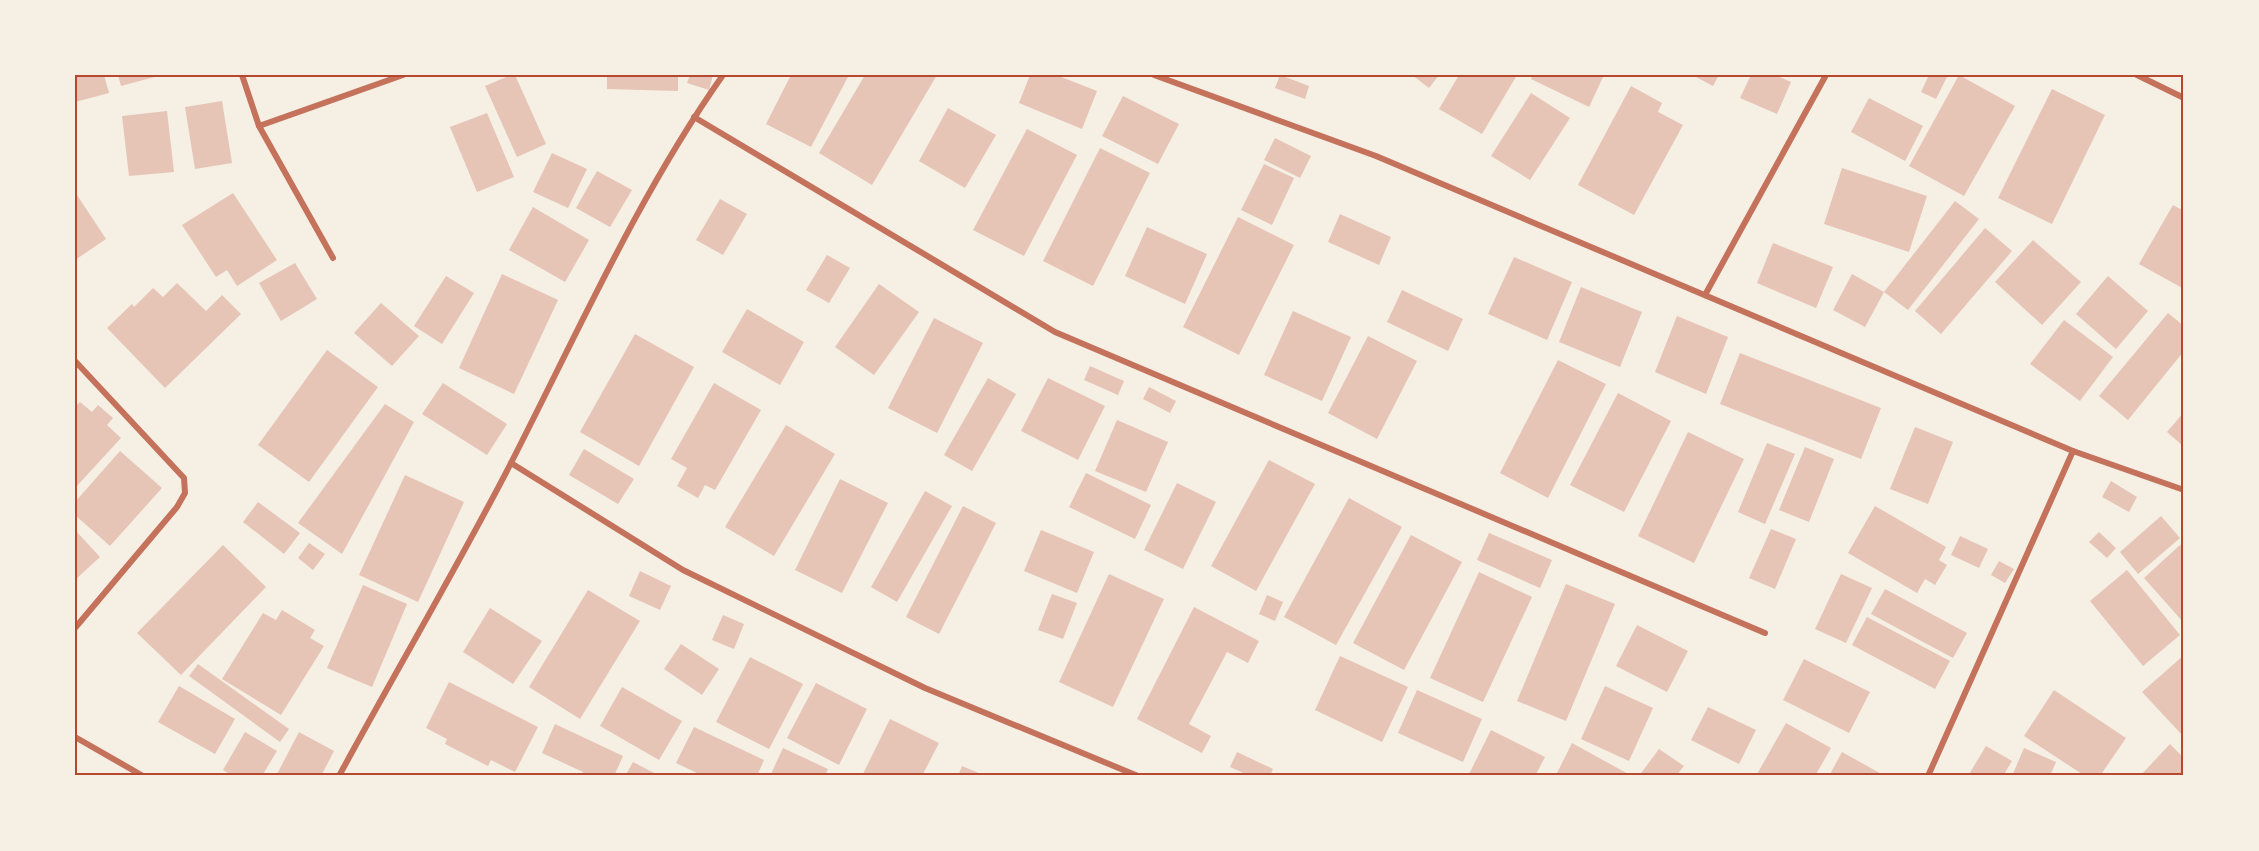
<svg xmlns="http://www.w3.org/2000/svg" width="2259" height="851" font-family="'Varela Round',sans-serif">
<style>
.building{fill:#e6c5b7}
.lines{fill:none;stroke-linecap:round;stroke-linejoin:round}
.minor{stroke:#c5725c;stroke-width:6}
.neatline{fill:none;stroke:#b5482f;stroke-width:2}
</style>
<rect width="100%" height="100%" fill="#f6efe4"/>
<g class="building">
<path d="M75 75H104L109 93 75 102Z"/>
<path d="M118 75H158V76L121 86Z"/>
<path d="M511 75H515L546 144 517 157 485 86Z"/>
<path d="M607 75H678V91L607 89Z"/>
<path d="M690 75H713L709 90 687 83Z"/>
<path d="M791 75H849L811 147 766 124Z"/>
<path d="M865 75H937L872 185 819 153Z"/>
<path d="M1030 75H1056L1097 91 1082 129 1019 103Z"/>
<path d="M1280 75 1309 86 1305 99 1275 88Z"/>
<path d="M1412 75H1439L1429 88Z"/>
<path d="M1459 75H1517L1482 134 1439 109Z"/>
<path d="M1533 75H1604L1589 107 1531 79Z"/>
<path d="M1692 75H1719L1713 86Z"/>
<path d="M1751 75H1775L1791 82 1777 114 1740 98Z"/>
<path d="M1929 75H1948L1936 99 1921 92Z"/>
<path d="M1959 75 2015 106 1964 196 1909 166Z"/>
<path d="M1631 86 1662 103 1658 112 1683 125 1634 215 1578 185Z"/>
<path d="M2052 89 2105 115 2052 224 1998 198Z"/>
<path d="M1531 93 1570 118 1530 180 1491 156Z"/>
<path d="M1123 96 1179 124 1158 164 1102 136Z"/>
<path d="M1869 98 1923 126 1905 161 1851 132Z"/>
<path d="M222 101 232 163 195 169 185 107Z"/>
<path d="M948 108 996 135 965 188 919 161Z"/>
<path d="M167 111 174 172 129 176 122 116Z"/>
<path d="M487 113 514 177 477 192 450 127Z"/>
<path d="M1027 129 1077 155 1024 256 973 230Z"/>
<path d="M1275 138 1311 156 1300 178 1264 160Z"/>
<path d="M1100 148 1150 173 1093 286 1043 261Z"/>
<path d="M552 153 587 169 568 208 533 192Z"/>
<path d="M1264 164 1294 178 1272 225 1241 210Z"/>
<path d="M1842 168 1927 196 1909 252 1824 224Z"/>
<path d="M597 171 632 190 610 227 576 208Z"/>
<path d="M233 193 277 260 237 286 227 270 216 277 182 225Z"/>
<path d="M77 195 106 239 75 260V196Z"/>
<path d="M720 199 747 214 723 255 696 240Z"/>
<path d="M1955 201 1979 219 1908 310 1884 292 1865 327 1833 310 1852 274 1884 292Z"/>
<path d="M2173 205 2184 211V289L2139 264Z"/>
<path d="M533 207 589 240 565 282 509 250Z"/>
<path d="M1340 214 1391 237 1379 265 1328 242Z"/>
<path d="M1238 217 1294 245 1239 355 1183 327Z"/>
<path d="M1147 227 1207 254 1185 304 1125 276Z"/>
<path d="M1985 228 2012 251 1941 334 1915 311Z"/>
<path d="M2033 240 2081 282 2042 325 1995 282Z"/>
<path d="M1773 243 1833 267 1816 308 1757 283Z"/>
<path d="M827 255 850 268 829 303 806 290Z"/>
<path d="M1514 257 1572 282 1547 340 1488 314Z"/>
<path d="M295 263 317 299 281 321 259 283Z"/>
<path d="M502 274 558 300 514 394 459 368Z"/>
<path d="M446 276 474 293 442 344 414 326Z"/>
<path d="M2108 276 2148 311 2116 349 2076 314Z"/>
<path d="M177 283 206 311 222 295 241 314 165 388 107 328 132 304 134 307 153 288 163 297Z"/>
<path d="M879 284 919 312 874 375 835 347Z"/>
<path d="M1581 287 1642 312 1620 367 1559 342Z"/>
<path d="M1402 290 1463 319 1448 351 1387 322Z"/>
<path d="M381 303 419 336 392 366 354 333Z"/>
<path d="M747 309 804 342 780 385 722 352Z"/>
<path d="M1293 311 1351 337 1322 401 1264 375Z"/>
<path d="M2168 313 2184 326V351L2128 420 2099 396Z"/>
<path d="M1677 316 1728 337 1706 394 1655 372Z"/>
<path d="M934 318 983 343 937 433 888 408Z"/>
<path d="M2064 320 2113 357 2080 401 2030 364Z"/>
<path d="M635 334 694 367 639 466 580 432Z"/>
<path d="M1368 336 1417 361 1377 439 1328 413Z"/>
<path d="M327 350 378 387 309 482 258 445Z"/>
<path d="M1740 353 1881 408 1861 459 1720 404Z"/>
<path d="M1558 360 1606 384 1548 498 1500 473Z"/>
<path d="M1090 366 1124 381 1118 395 1084 380Z"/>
<path d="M988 378 1016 394 972 471 944 455Z"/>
<path d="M1048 378 1105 406 1078 460 1021 431Z"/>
<path d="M443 383 507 424 487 455 422 414Z"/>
<path d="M714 383 761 410 715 490 705 485 698 498 677 486 687 468 671 459Z"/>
<path d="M1149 387 1176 401 1170 413 1143 399Z"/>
<path d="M1618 393 1671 421 1624 512 1570 485Z"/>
<path d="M80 402 92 412 98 405 113 418 107 425 121 438 75 488V407Z"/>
<path d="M385 404 414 422 342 554 298 523Z"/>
<path d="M2184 412V447L2167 432Z"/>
<path d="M1117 420 1168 442 1146 492 1095 471Z"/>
<path d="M786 425 835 454 774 556 725 527Z"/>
<path d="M1915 427 1953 442 1928 504 1890 489Z"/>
<path d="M1688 432 1744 459 1694 563 1638 536Z"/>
<path d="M1767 443 1795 454 1765 524 1738 512Z"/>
<path d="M1805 447 1834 459 1809 522 1779 510Z"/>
<path d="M584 449 634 479 618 504 569 475Z"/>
<path d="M120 451 162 488 110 546 75 515V502Z"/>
<path d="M1269 460 1315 484 1256 591 1211 566Z"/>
<path d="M1086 473 1151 505 1135 539 1069 507Z"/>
<path d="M405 475 464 502 418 602 359 575Z"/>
<path d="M840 479 888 503 842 593 795 570Z"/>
<path d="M2111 481 2137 497 2129 512 2102 497Z"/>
<path d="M1177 483 1216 502 1183 569 1144 550Z"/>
<path d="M925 491 952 506 897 602 871 587Z"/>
<path d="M1349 498 1402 527 1336 645 1284 617Z"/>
<path d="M258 502 300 533 284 554 243 522Z"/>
<path d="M963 506 996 523 939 634 906 617Z"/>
<path d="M1875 506 1946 547 1939 560 1947 565 1935 585 1925 579 1917 593 1848 553Z"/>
<path d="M2161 516 2180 538 2138 574 2120 552Z"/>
<path d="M1771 529 1796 539 1775 589 1749 578Z"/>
<path d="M75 530 100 557 75 580Z"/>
<path d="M1041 530 1094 552 1077 593 1024 571Z"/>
<path d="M2099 532 2116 548 2107 558 2089 542Z"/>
<path d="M1489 533 1552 560 1540 588 1477 560Z"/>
<path d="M1411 535 1462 562 1404 670 1353 643Z"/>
<path d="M1960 536 1988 549 1979 568 1951 555Z"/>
<path d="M309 543 325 554 313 570 298 558Z"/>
<path d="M223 545 266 587 181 675 137 633Z"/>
<path d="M2180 545 2184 549V623L2144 578Z"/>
<path d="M1999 561 2014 569 2005 583 1991 575Z"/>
<path d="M2127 570 2180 635 2143 666 2090 601Z"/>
<path d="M640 571 671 586 660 610 629 596Z"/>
<path d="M1479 572 1532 597 1483 702 1430 678Z"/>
<path d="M1109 574 1164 599 1113 707 1059 682Z"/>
<path d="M1841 574 1872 588 1846 643 1815 629Z"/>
<path d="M1566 584 1615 604 1566 721 1517 701Z"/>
<path d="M363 585 407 604 372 687 327 668Z"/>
<path d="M1885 589 1967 633 1953 658 1871 614Z"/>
<path d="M588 590 640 621 580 719 529 687Z"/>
<path d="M1052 594 1077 603 1063 639 1038 630Z"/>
<path d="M1267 595 1283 602 1275 621 1259 614Z"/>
<path d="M1194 607 1259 641 1248 663 1227 652 1189 724 1211 736 1202 753 1137 719Z"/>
<path d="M490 608 542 641 513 684 463 652Z"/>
<path d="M282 610 315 630 310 638 324 646 281 715 222 679 263 613 276 620Z"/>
<path d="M723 615 744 624 734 649 712 640Z"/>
<path d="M1867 617 1950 661 1935 689 1852 645Z"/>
<path d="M1637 625 1688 651 1667 692 1616 666Z"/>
<path d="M681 644 719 669 702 695 664 669Z"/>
<path d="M2184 655V737L2142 692Z"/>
<path d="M1340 656 1408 687 1382 742 1315 710Z"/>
<path d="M750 657 803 684 769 749 716 722Z"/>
<path d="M1804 659 1870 692 1849 733 1783 700Z"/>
<path d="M198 664 289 729 280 742 189 676Z"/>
<path d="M449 682 538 727 515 772 491 760 488 766 445 744 447 739 426 728Z"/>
<path d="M816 683 867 709 839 765 787 738Z"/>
<path d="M179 686 235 719 215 754 158 722Z"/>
<path d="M1605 686 1653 708 1629 761 1581 739Z"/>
<path d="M622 687 682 721 659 760 600 726Z"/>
<path d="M1417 690 1482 719 1463 762 1398 733Z"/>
<path d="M2054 690 2126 738 2100 776H2085L2024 736Z"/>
<path d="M1708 707 1756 730 1739 764 1691 740Z"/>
<path d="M890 719 939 743 922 776H862Z"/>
<path d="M1786 723 1831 748 1815 776H1756Z"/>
<path d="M555 724 623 756 614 776H581L583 772 542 753Z"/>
<path d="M694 727 764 760 757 776H703L676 763Z"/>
<path d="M1491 730 1545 757 1535 776H1468Z"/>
<path d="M245 732 277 751 262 776H233L223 770Z"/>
<path d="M299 732 334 751 321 776H276Z"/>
<path d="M1572 743 1632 776 1556 775Z"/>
<path d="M2170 744 2184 758V776H2140Z"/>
<path d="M1986 746 2012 761 2003 776H1968Z"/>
<path d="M783 748 828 769 825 776H770Z"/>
<path d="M2024 748 2056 762 2050 776H2012Z"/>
<path d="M1659 749 1684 766 1676 776H1639Z"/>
<path d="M1237 752 1273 769 1270 776H1250L1230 767Z"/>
<path d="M1842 752 1885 776H1829Z"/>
<path d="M633 762 660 776H625Z"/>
<path d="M962 766 986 776H958Z"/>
</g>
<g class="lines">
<g class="minor">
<path d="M242 75 259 126 333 258"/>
<path d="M1154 75 1376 156 2073 451 2184 490"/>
<path d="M2137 75 2184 98"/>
<path d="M694 117 1055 332 1765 633"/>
<path d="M259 126 403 75"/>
<path d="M1705 295 1826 75"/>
<path d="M75 361 184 478 185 493 177 507 75 628"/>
<path d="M511 463 683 570 925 688 1138 776"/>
<path d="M75 737 143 776"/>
<path d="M339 776C396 671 457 568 512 461 578 332 639 194 723 75"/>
<path d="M1928 776 2073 451"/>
</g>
</g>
<rect width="2259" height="851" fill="none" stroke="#f6efe4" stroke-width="153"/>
<rect x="76" y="76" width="2106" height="698" class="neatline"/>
</svg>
